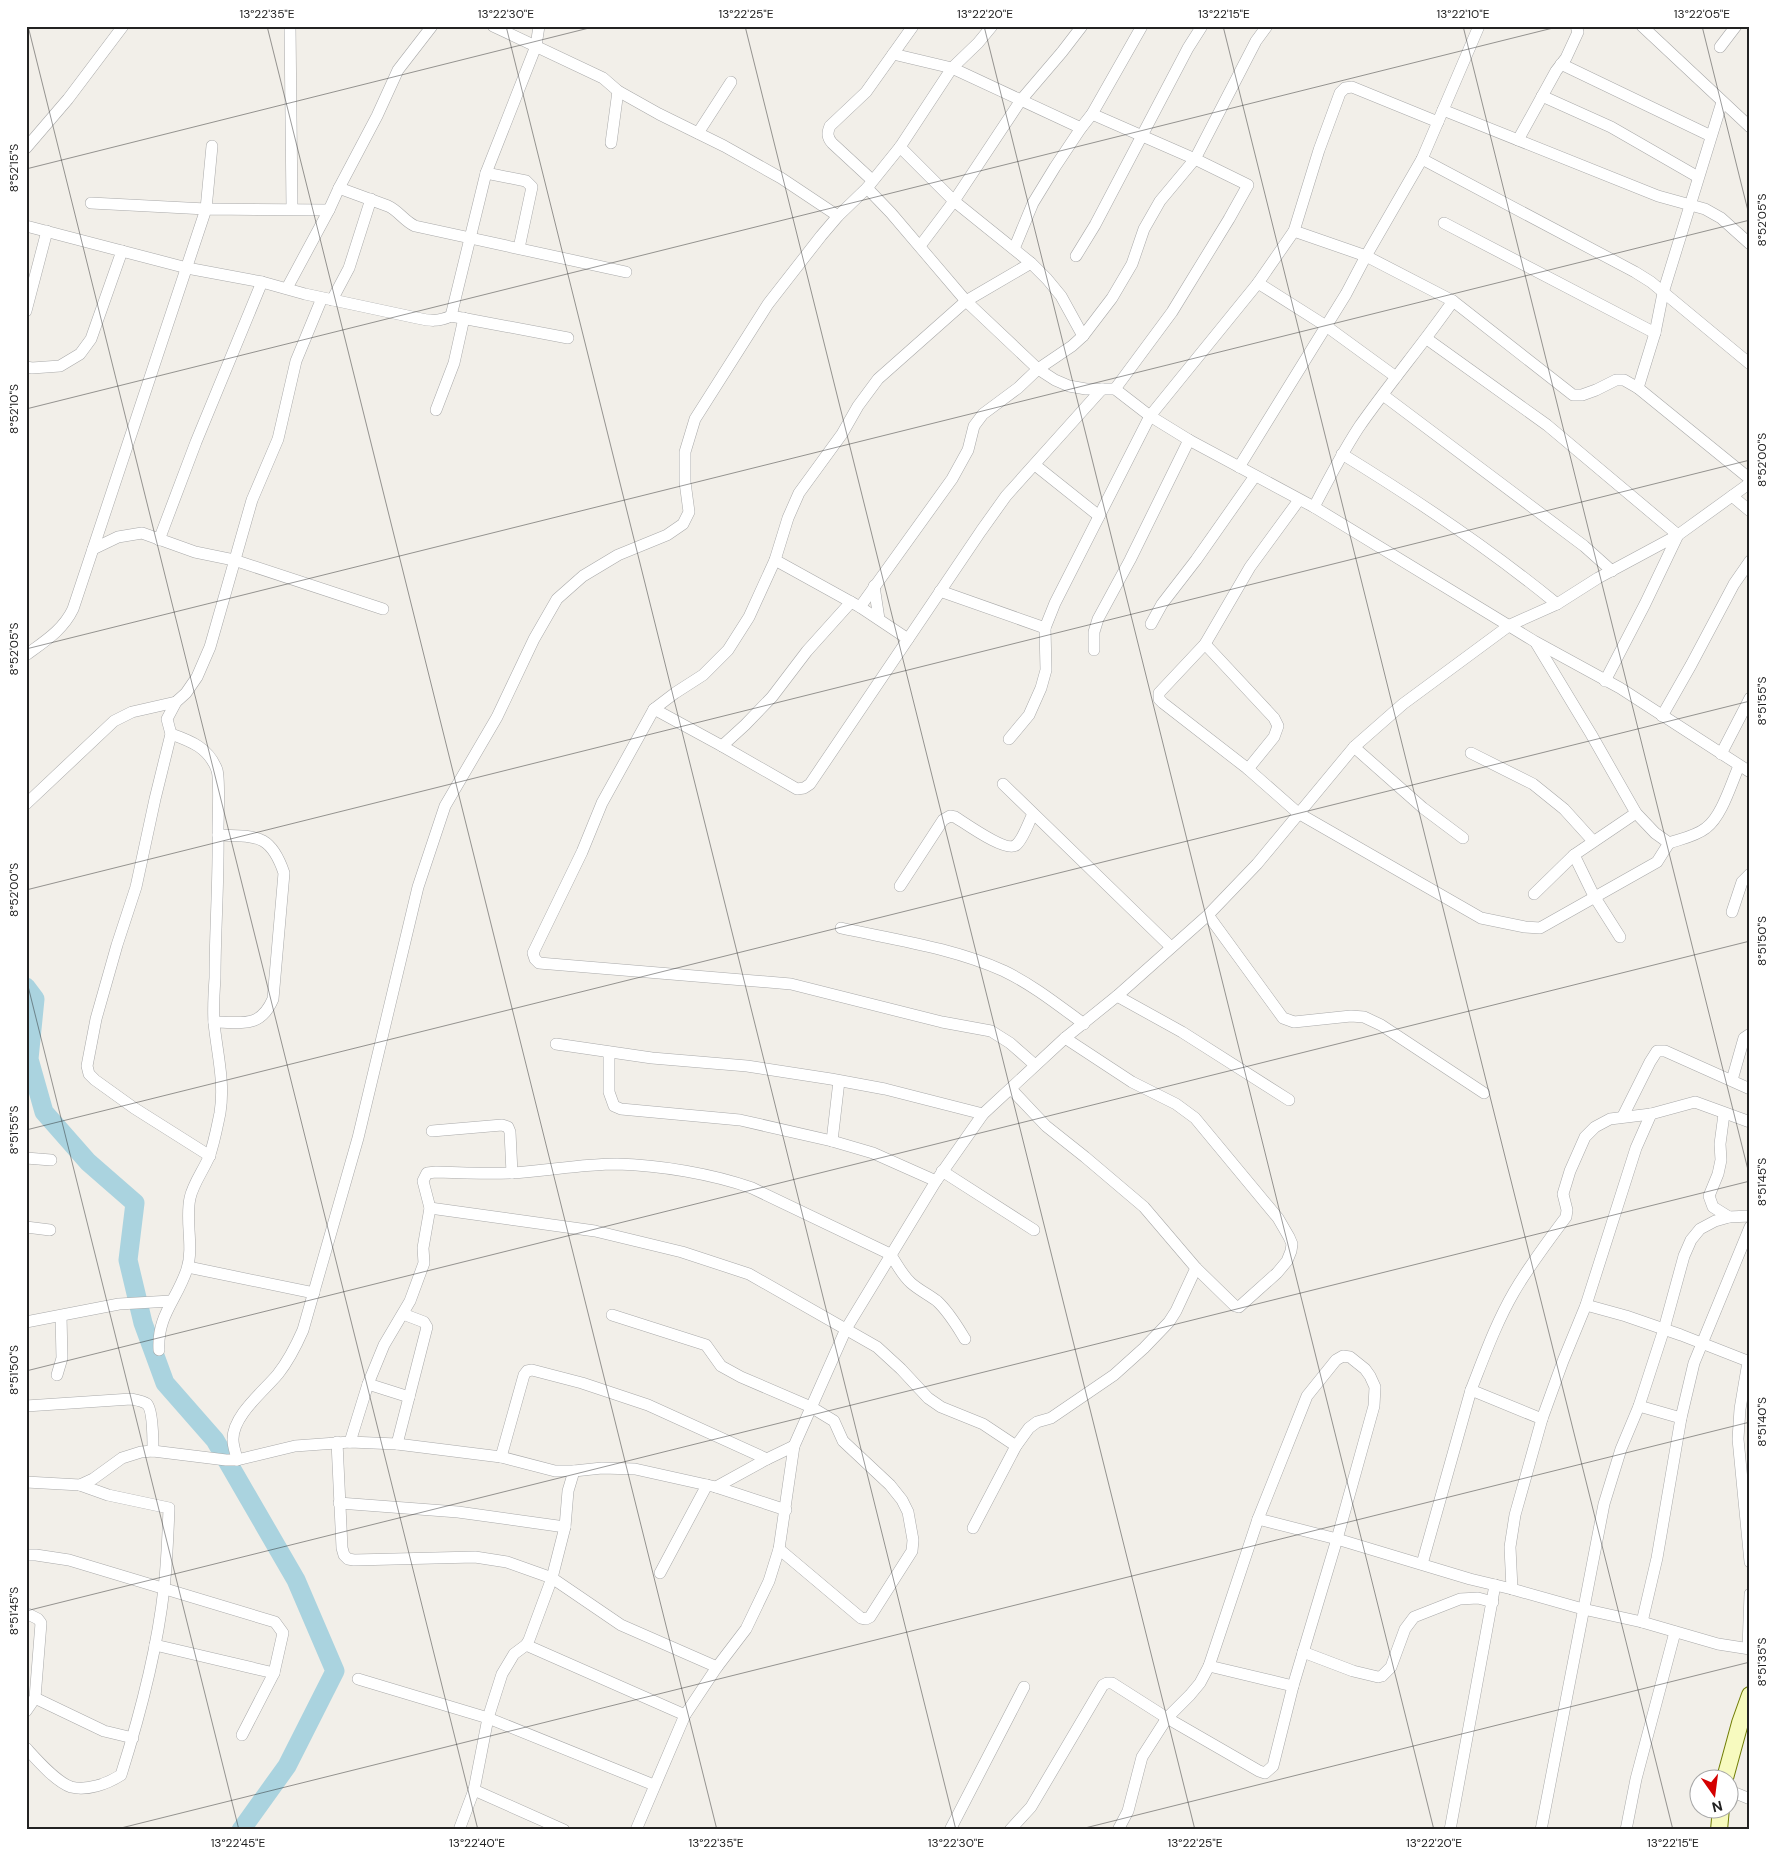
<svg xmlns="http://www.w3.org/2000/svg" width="1776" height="1856" font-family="'DM Sans',sans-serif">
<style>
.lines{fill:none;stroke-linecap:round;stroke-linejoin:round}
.river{stroke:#aad3df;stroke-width:19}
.street-casing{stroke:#a9a9a9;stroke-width:12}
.secondary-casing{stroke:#707d05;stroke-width:18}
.street{stroke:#fff;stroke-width:11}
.secondary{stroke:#f7fabf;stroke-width:16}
.ticks{fill:none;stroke:#222;stroke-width:1;stroke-opacity:0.45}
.neatline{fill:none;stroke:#222;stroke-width:2}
.ticks-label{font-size:12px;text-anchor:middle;fill:#222}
</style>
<rect width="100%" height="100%" fill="#f2efe9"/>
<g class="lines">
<path class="river" d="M26 987 35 999 29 1059 44 1112 88 1162 135 1203 128 1260 143 1323 165 1383 215 1440 296 1580 335 1671 287 1766 241 1830"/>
<defs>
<g id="street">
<path d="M290 26 292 208"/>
<path d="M493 26 603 78 618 91 659 114 724 146 781 178 838 216"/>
<path d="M1642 26 1750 127"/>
<path d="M1720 47 1736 26"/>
<path d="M893 54 952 68 1081 128"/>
<path d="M1561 64 1711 136"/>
<path d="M1542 96 1611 127 1698 177"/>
<path d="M1443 110 1658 196 1705 209 1721 218 1750 244"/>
<path d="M1092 114 1195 159 1248 185 1229 219 1172 312 1115 389"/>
<path d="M698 133 731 82"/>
<path d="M1518 140 1556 71 1566 58 1578 32 1576 26"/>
<path d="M611 143 618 91"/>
<path d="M900 147 954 201 1031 263 1047 279 1061 296 1083 336"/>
<path d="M26 148 68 99 123 26"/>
<path d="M1422 159 1635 272 1651 282 1750 364"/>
<path d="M486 173 526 181 532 187 519 248"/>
<path d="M872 180 832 143C827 137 827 133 830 126L866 92 913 26"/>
<path d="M339 188 388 206C399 211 404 221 415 226L626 272"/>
<path d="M867 188 891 213 966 301 1038 369 1055 380 1069 386 1086 389H1115L1150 416 1189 440 1314 507 1534 641 1620 688 1750 772"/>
<path d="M91 203 206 209 212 146"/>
<path d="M1444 223 1655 333"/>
<path d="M26 226 187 268 262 282 305 294 417 318C430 321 438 322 451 316L568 338"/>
<path d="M1294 231 1366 256 1453 301 1573 395H1582L1596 390 1616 380H1624L1638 388 1655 333 1663 293 1722 102"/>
<path d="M920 246 954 201 1021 100 1062 52 1082 26"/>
<path d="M1014 249 1033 203 1055 167 1081 128 1092 114 1142 26"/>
<path d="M1076 256 1095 225 1188 48 1202 26"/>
<path d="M1031 263 966 301 878 379 858 406 842 434 799 493 788 518 775 560 749 617 728 650 703 675 675 693 654 709 602 803 582 852 533 953 535 959 539 963 791 984 942 1022 991 1031 1010 1043 1035 1065"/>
<path d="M1258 283 1326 326 1396 377"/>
<path d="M287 288 329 210 339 188 377 116 398 70 432 26"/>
<path d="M332 300 349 268 371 199"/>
<path d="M26 311 47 231"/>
<path d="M451 316 486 173 536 46 539 26"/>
<path d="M1427 339 1547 425 1678 535 1645 604 1605 681"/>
<path d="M26 367 32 368 60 366 80 354 91 339 122 251"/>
<path d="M1638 388 1750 479"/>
<path d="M1383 395 1584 546 1612 571"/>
<path d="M436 410 454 363 464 318"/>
<path d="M1342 454C1417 500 1490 549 1557 604"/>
<path d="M1035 465 1099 516"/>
<path d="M1239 467 1346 294 1366 256 1422 159 1479 26"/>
<path d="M1732 496 1750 511"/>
<path d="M1299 500 1250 567 1205 644 1159 693V699L1163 703 1248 769 1298 813 1481 918 1525 927 1540 928 1657 862 1669 843"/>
<path d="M1314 507C1328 480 1342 453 1359 427 1389 384 1423 344 1453 301"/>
<path d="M159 540 196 442 262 282"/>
<path d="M93 549 118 537 142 533 195 552 234 560 383 609"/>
<path d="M775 560 860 607 908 639"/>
<path d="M874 586 879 619"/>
<path d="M940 591 1045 628"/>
<path d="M860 607 952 479 968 450 974 426 983 414 1018 388 1038 369 1072 346 1083 336 1112 298 1132 264 1144 229 1160 201 1195 159 1256 41 1267 26"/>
<path d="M1151 624 1162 604 1196 560 1255 476"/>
<path d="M1536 643 1591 734 1636 813 1655 833 1669 843C1681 839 1696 836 1706 828 1722 816 1731 784 1739 766"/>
<path d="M1205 644 1274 718 1278 726 1274 737 1248 769"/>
<path d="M1094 650V632L1098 619 1130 560 1189 440"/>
<path d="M26 655C45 641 63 630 73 609L206 209 329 210"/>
<path d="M654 709 722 746 797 789 804 788 810 784 981 531 1006 496 1102 389"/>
<path d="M1662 716 1691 665 1734 584 1750 561"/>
<path d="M1009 739 1029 715 1041 688 1046 670 1045 628 1055 603 1150 416 1258 283 1294 231 1319 150 1340 93 1345 88 1352 87 1438 122"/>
<path d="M722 746 745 725 772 697 807 651 851 602"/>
<path d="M1354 747 1423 808 1463 838"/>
<path d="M1471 753 1533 784 1564 809 1593 841"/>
<path d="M1721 754 1750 698"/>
<path d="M1003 784 1171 947"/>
<path d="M26 804 114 721 132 712 176 702"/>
<path d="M900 886 943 820 950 816 955 817C965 823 1006 853 1016 845 1023 840 1029 821 1033 814"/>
<path d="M1534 894 1574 855"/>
<path d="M1732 912 1742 882 1750 874"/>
<path d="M1208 915 1283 1018 1294 1022 1351 1016 1364 1017 1381 1025 1484 1093"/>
<path d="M841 928C896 940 953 948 1004 971 1033 985 1058 1005 1084 1024"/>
<path d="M1620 937 1594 896 1574 855 1636 813"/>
<path d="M1117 996 1182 1032 1289 1100"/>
<path d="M214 1022C242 1022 260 1029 273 999L284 873C270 832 255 837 218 835"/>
<path d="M556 1044 652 1058 747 1066 831 1079 885 1089 983 1114"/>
<path d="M609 1052V1092L614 1106 621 1109 740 1120 832 1141 873 1153 936 1181"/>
<path d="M1732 1080 1744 1038 1750 1034"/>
<path d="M1011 1089 1046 1126 1085 1157 1144 1207 1196 1268 1235 1306 1239 1307 1277 1273 1287 1261 1291 1251 1292 1244 1289 1237 1278 1218 1195 1118 1176 1104 1132 1082 1065 1038"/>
<path d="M1724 1114 1720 1144 1721 1160 1718 1174 1709 1196 1713 1207 1729 1217"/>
<path d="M1623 1116 1650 1062 1657 1051H1665L1750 1089"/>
<path d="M432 1131 502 1125 508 1127 510 1132 512 1173"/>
<path d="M832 1141 839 1081"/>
<path d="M210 1156 134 1108 95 1080 89 1074 87 1066 96 1019 117 945 136 887 155 799 171 734 167 719 176 702 186 693 197 677 210 647 252 500 278 439 296 361 322 298"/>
<path d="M26 1158 51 1160"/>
<path d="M942 1171 1034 1230"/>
<path d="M430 1208 595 1231 682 1252 749 1274 877 1347 901 1369 928 1398 941 1407 983 1424 1016 1446"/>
<path d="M26 1227 50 1230"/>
<path d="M188 1267 314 1293"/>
<path d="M1586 1305 1626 1316 1681 1335 1750 1362"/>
<path d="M612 1315 706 1345 721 1366 741 1377 811 1407 834 1421 843 1441 890 1485 902 1500 908 1512 913 1540 912 1551 870 1617 866 1619 861 1618 779 1549"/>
<path d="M26 1322 119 1304 171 1301"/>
<path d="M159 1350C157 1315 177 1300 187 1269 194 1247 185 1221 190 1198 193 1184 203 1171 209 1157 214 1144 217 1127 220 1113 225 1082 217 1053 214 1023 213 1008 214 992 215 978 215 928 219 879 218 830 218 817 220 780 217 770 209 748 191 741 171 734"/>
<path d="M1748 1362 1740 1409 1738 1439 1750 1562"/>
<path d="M57 1375 62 1358 61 1316"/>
<path d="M368 1384 409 1397"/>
<path d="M1471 1390C1484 1357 1496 1323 1514 1292 1529 1266 1548 1241 1566 1217L1567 1210 1563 1194 1570 1171 1585 1137 1595 1127 1610 1119 1651 1114 1695 1102 1750 1122"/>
<path d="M26 1406 131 1399C136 1400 143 1401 147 1404 153 1410 153 1441 153 1451"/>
<path d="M1639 1406 1681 1418"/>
<path d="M337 1442 342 1548 344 1555 348 1559 354 1560 475 1557 507 1562 552 1578 621 1625 717 1667"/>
<path d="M350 1442 368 1384 384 1345 410 1301 424 1263 423 1248 430 1208 423 1181 427 1173 436 1172C461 1173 486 1174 511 1173 547 1171 581 1164 617 1164 659 1165 713 1174 752 1188L890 1254C897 1264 902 1275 911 1283 919 1290 929 1295 937 1301 949 1312 957 1326 965 1339"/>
<path d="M397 1444 427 1327 424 1322 403 1314"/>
<path d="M501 1457 524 1375 527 1371 532 1370 582 1383 648 1405 767 1459"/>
<path d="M237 1460C236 1453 233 1447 233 1440 232 1416 264 1391 278 1374 289 1360 296 1346 303 1330L358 1138 418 887 445 806 497 717 534 639 557 599 583 576 618 555 667 535 683 524 689 512 685 482V452L695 419 768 304 821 236 838 216 867 188 900 147 952 68 978 43 992 26"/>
<path d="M26 1482 80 1485 93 1479 122 1458 141 1452 153 1451 226 1460H237L295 1446 350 1442 397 1444 501 1457 555 1471H574L602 1468 635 1469 716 1487 786 1510"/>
<path d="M716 1487 767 1459 794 1446"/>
<path d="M339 1503 458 1512 565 1527"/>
<path d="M973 1528 1016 1446 1029 1428 1037 1422 1051 1418 1114 1375 1144 1348 1169 1322 1176 1311 1196 1268"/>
<path d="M26 1555H36L69 1560 275 1622 283 1633 274 1673 242 1735"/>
<path d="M1422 1564 1471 1390 1542 1419"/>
<path d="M660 1573 707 1485"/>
<path d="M1512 1589 1510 1547 1515 1515 1542 1419 1563 1361 1586 1305 1636 1148 1651 1114"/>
<path d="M26 1613 38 1619 41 1623 35 1698 26 1711"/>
<path d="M1642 1622 1657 1558 1681 1418 1694 1363 1750 1227"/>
<path d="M155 1645 274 1673"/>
<path d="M526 1645 685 1715"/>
<path d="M1748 1648 1750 1594"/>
<path d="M1303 1652 1353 1671 1378 1677 1382 1676 1391 1667 1405 1629 1414 1617 1460 1599 1478 1598 1493 1602"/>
<path d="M1209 1666 1293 1686"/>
<path d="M358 1679 488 1718 654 1785"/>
<path d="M35 1698 104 1731 133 1738"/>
<path d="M26 1748C37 1760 56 1782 71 1787 87 1791 107 1784 121 1775 140 1715 157 1652 164 1588 167 1562 168 1535 169 1508L108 1495 80 1485"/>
<path d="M474 1790 564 1830"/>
<path d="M1728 1790 1750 1799"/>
<path d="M459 1830 474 1790 488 1718 502 1674 514 1654 526 1645 529 1640 552 1578 565 1527 568 1491 574 1471"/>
<path d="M636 1830 685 1715 717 1667 746 1629 769 1581 779 1549 794 1446 846 1329 936 1181 983 1114 1065 1038 1117 996 1208 915 1257 864 1354 747 1403 704 1510 625 1557 604 1598 578 1678 535 1750 483"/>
<path d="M950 1830 1024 1687"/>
<path d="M1010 1830 1031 1807 1103 1685 1107 1683H1112L1167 1718 1259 1771 1265 1773 1273 1766 1293 1686 1337 1539 1374 1406 1375 1387 1370 1376 1365 1369 1350 1357 1343 1356 1336 1360 1307 1396 1258 1519"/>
<path d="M1118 1830 1128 1811 1142 1757 1167 1718 1190 1695 1200 1683 1209 1666 1258 1519 1337 1539 1470 1579 1512 1589 1583 1609 1642 1622 1718 1644 1750 1649"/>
<path d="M1450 1830 1495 1585"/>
<path d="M1541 1830 1604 1504 1621 1449 1639 1406 1664 1329 1684 1256 1691 1240 1700 1229 1715 1221 1729 1217 1750 1216"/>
<path d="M1626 1830 1636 1779 1675 1632"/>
</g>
<g id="secondary">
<path d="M1725 1778 1740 1723 1750 1695"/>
<path d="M1719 1830 1721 1808"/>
</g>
</defs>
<use href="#street" class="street-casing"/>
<use href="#secondary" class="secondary-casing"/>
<use href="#street" class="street"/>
<use href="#secondary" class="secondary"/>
</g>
<path class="ticks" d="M28 26 478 1830M267 26 717 1830M506 26 956 1830M745 26 1195 1830M984 26 1434 1830M1223 26 1673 1830M1463 26 1750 1178M1702 26 1750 219M26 169 597 26M26 409 1561 26M26 649 1750 220M26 890 1750 460M26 978 239 1830M26 1130 1750 701M26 1371 1750 941M26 1611 1750 1181M113 1830 1750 1422M1077 1830 1750 1662"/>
<rect width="1776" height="1856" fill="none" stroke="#ffffff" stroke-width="55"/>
<g transform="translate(1714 1794) rotate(166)"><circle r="24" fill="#ffffff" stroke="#a7a7a7"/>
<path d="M0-4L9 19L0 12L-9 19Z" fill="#d40000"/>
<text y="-8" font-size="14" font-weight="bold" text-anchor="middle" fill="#222222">N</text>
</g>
<rect x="28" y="28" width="1720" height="1800" class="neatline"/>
<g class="ticks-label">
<text x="267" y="18">13°22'35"E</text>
<text x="506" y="18">13°22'30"E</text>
<text x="746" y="18">13°22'25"E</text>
<text x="985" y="18">13°22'20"E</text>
<text x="1224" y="18">13°22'15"E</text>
<text x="1463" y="18">13°22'10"E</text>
<text x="1702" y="18">13°22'05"E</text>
<text transform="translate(14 168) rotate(-90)" y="4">8°52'15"S</text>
<text transform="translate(1762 220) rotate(-90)" y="4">8°52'05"S</text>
<text transform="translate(14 409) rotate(-90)" y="4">8°52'10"S</text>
<text transform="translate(1762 460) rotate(-90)" y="4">8°52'00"S</text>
<text transform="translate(14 649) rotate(-90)" y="4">8°52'05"S</text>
<text transform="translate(1762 701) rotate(-90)" y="4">8°51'55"S</text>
<text transform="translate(14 890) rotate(-90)" y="4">8°52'00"S</text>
<text transform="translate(1762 941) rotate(-90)" y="4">8°51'50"S</text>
<text transform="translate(14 1130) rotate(-90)" y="4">8°51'55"S</text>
<text transform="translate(1762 1182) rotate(-90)" y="4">8°51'45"S</text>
<text transform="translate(14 1370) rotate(-90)" y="4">8°51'50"S</text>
<text transform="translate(1762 1422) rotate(-90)" y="4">8°51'40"S</text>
<text transform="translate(14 1611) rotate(-90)" y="4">8°51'45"S</text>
<text transform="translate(1762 1662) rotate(-90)" y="4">8°51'35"S</text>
<text x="238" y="1847">13°22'45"E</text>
<text x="477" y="1847">13°22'40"E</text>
<text x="716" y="1847">13°22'35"E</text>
<text x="956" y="1847">13°22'30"E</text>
<text x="1195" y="1847">13°22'25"E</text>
<text x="1434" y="1847">13°22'20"E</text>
<text x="1673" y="1847">13°22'15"E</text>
</g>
</svg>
